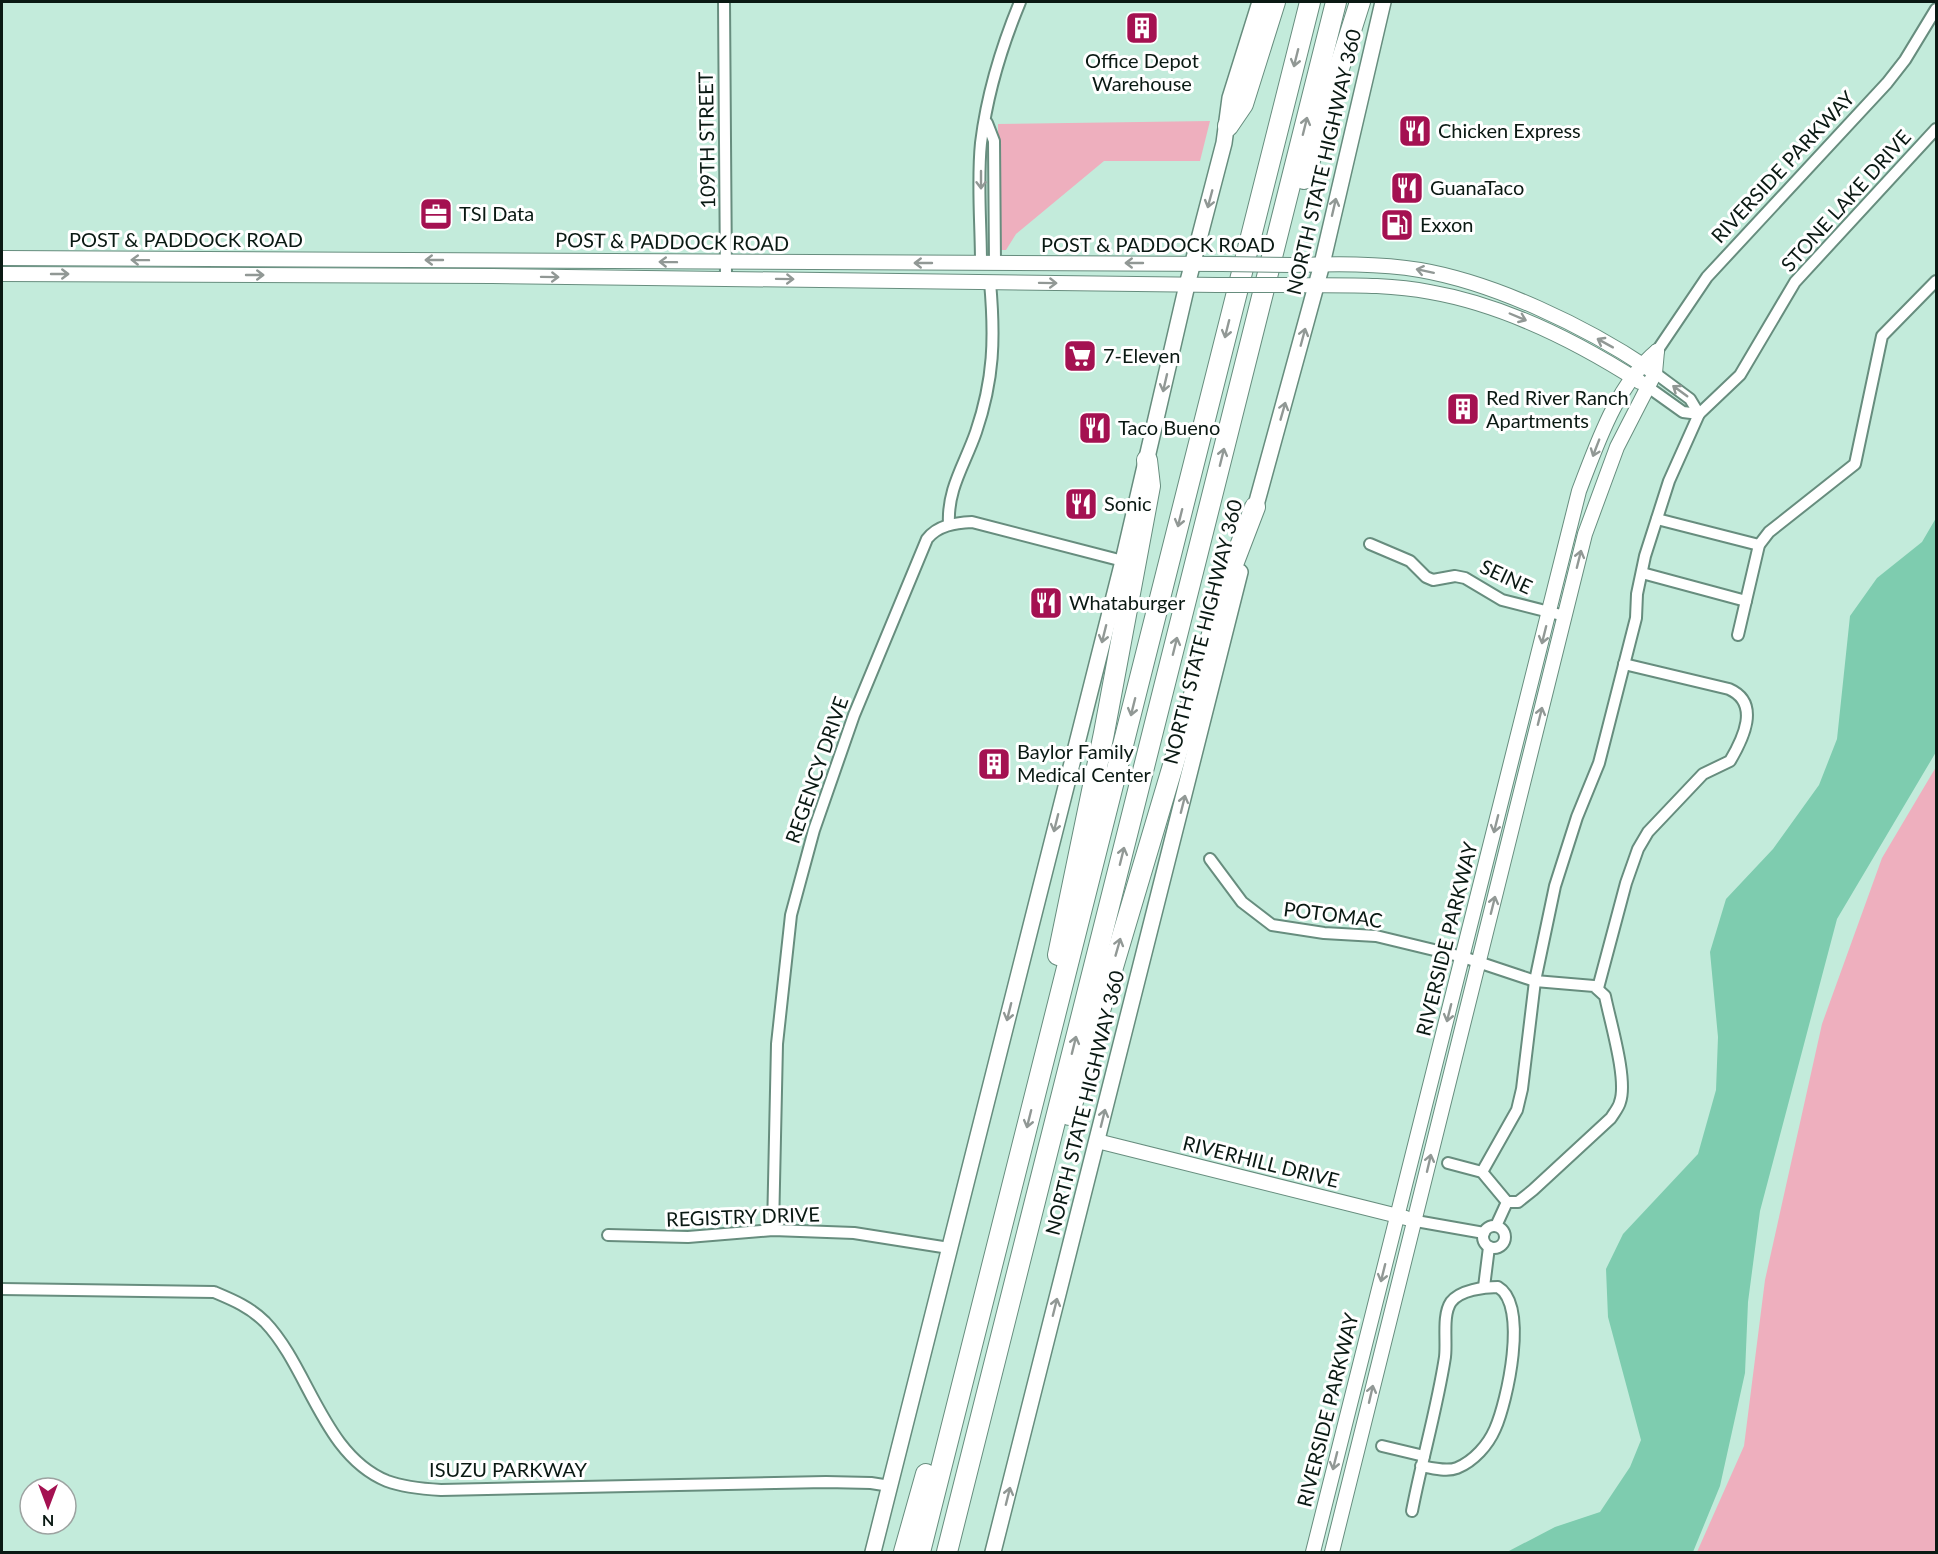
<svg xmlns="http://www.w3.org/2000/svg" width="1938" height="1554" font-family="Lato,sans-serif">
<style>
.green{fill:#eeafbe}
.water{fill:#7eccaf}
.lines{fill:none;stroke-linecap:round;stroke-linejoin:round}
.minor-casing{stroke:#678d7e;stroke-width:14}
.tertiary-casing{stroke:#678d7e;stroke-width:16}
.secondary-casing{stroke:#678d7e;stroke-width:18}
.motorway-casing{stroke:#678d7e;stroke-width:22}
.minor{stroke:#fff;stroke-width:10}
.tertiary{stroke:#fff;stroke-width:14}
.secondary{stroke:#fff;stroke-width:15}
.motorway{stroke:#fff;stroke-width:20}
.tertiary-bridge-casing{stroke:#678d7e;stroke-width:16;stroke-linecap:butt}
.tertiary-bridge{stroke:#fff;stroke-width:14}
.oneway{stroke:#919895}
.labels{text-anchor:middle;stroke-width:6;stroke-linejoin:round;paint-order:stroke}
.poi-label{font-size:20px;fill:#0a1913;stroke:#fff;text-anchor:start}
.street-label{font-size:20px;fill:#0a1913;stroke:#fff}
</style>
<rect width="100%" height="100%" fill="#c3ebdb"/>
<g class="green">
<path d="M1210 121 1200 161H1104L1016 234 1006 250H999L998 124Z"/>
<path d="M1936 767V1552H1697L1744 1446 1765 1280 1822 1024 1882 858Z"/>
</g>
<path class="water" d="M1936 518V752L1837 919 1760 1211 1748 1302 1745 1373 1720 1486 1693 1552H1507L1555 1527 1600 1512 1630 1467 1641 1440 1608 1317 1606 1269 1623 1234 1698 1154 1716 1090 1718 1037 1710 952 1726 899 1773 849 1819 785 1837 739 1850 616 1877 578 1922 542Z"/>
<g class="lines">
<defs>
<g id="minor">
<path d="M724 2 726 278"/>
<path d="M987 123 994 141 995 263"/>
<path d="M981 263C981 224 977 182 981 143 987 94 1001 48 1020 2"/>
<path d="M1657 351 1707 277 1887 83 1905 60 1936 9"/>
<path d="M1655 373 1690 399 1699 414"/>
<path d="M1648 387 1683 412 1699 414"/>
<path d="M1657 519 1759 545"/>
<path d="M949 524C947 489 965 464 976 432 994 379 995 338 990 282"/>
<path d="M1370 544 1410 561 1426 577 1433 580 1455 576 1465 578 1502 600 1565 616"/>
<path d="M1642 573 1746 601"/>
<path d="M1738 635 1759 545 1769 532 1855 464 1882 336 1936 281"/>
<path d="M1210 859 1242 902 1272 925 1324 933 1376 936 1463 957 1535 981 1594 986 1605 996C1610 1021 1628 1080 1620 1102 1619 1107 1614 1113 1611 1118L1533 1190 1518 1202H1507"/>
<path d="M1598 988 1626 883 1638 849 1648 832 1703 774 1730 761C1743 739 1761 703 1729 689L1624 664"/>
<path d="M1448 1163 1482 1172 1507 1202 1496 1226"/>
<path d="M1482 1172 1517 1110 1522 1089 1535 981 1555 886 1577 817 1599 763 1636 618 1637 594 1645 556 1669 481 1699 414 1740 375 1795 282 1936 129"/>
<path d="M1416 1221 1484 1233"/>
<circle cx="1494" cy="1237" r="11"/>
<path d="M773 1230 777 1044 791 915 814 830 854 715 927 539C938 525 955 523 972 522L1123 561"/>
<path d="M608 1235 688 1237 773 1230 854 1233 949 1248"/>
<path d="M1484 1287 1489 1247"/>
<path d="M2 1289 214 1292C233 1300 250 1307 265 1322 309 1368 323 1455 387 1481 403 1487 424 1489 441 1490L826 1482 871 1483 890 1486"/>
<path d="M1382 1446 1424 1456"/>
<path d="M1412 1511C1422 1459 1437 1409 1445 1357 1447 1341 1442 1315 1451 1302 1460 1290 1484 1287 1498 1287 1529 1305 1507 1402 1495 1429 1488 1445 1474 1461 1457 1468 1447 1472 1431 1468 1421 1466"/>
</g>
<g id="tertiary">
<path d="M2 258 1222 264"/>
<path d="M1292 265C1334 264 1378 263 1420 270 1495 283 1585 326 1649 369"/>
<path d="M2 274 492 276 1217 285"/>
<path d="M1287 285C1334 286 1384 283 1430 292 1505 305 1576 341 1640 382"/>
<path d="M1097 1141 1406 1218"/>
<path d="M1313 1552 1579 491C1597 444 1617 384 1657 351"/>
<path d="M1332 1552 1585 534 1617 447 1655 373 1657 351"/>
</g>
<g id="secondary">
<path d="M1253 516 1322 264 1383 2"/>
<path d="M873 1552 1123 561 1187 285 1224 143 1230 98 1260 2"/>
<path d="M993 1552 1240 572"/>
</g>
<g id="motorway">
<path d="M1228 126 1243 104 1275 2"/>
<path d="M1304 179 1360 2"/>
<path d="M1058 955 1104 733 1150 486 1147 460"/>
<path d="M1069 1115 1232 567 1255 507"/>
<path d="M904 1552 926 1474"/>
<path d="M920 1552 1310 2"/>
<path d="M947 1552 1336 2"/>
</g>
</defs>
<use href="#minor" class="minor-casing"/>
<use href="#tertiary" class="tertiary-casing"/>
<use href="#secondary" class="secondary-casing"/>
<use href="#motorway" class="motorway-casing"/>
<use href="#minor" class="minor"/>
<use href="#tertiary" class="tertiary"/>
<use href="#secondary" class="secondary"/>
<use href="#motorway" class="motorway"/>
<defs>
<g id="tertiary-bridge">
<path d="M1222 264 1292 265"/>
<path d="M1217 285H1287"/>
</g>
</defs>
<use href="#tertiary-bridge" class="tertiary-bridge-casing"/>
<use href="#tertiary-bridge" class="tertiary-bridge"/>
</g>
<defs><path id="oneway-shaft" d="M-6 0H5M1.5-3L5.5 0L1.5 3" fill="none" stroke-width="1.6" stroke-linecap="round" stroke-linejoin="round" transform="scale(1.5)"/></defs>
<g class="oneway">
<use href="#oneway-shaft" transform="translate(1296 58) rotate(104)"/>
<use href="#oneway-shaft" transform="translate(1305 126) rotate(-76)"/>
<use href="#oneway-shaft" transform="translate(981 180) rotate(90)"/>
<use href="#oneway-shaft" transform="translate(1210 199) rotate(105)"/>
<use href="#oneway-shaft" transform="translate(1334 207) rotate(-77)"/>
<use href="#oneway-shaft" transform="translate(140 260) rotate(-179)"/>
<use href="#oneway-shaft" transform="translate(434 260) rotate(180)"/>
<use href="#oneway-shaft" transform="translate(668 262) rotate(-179)"/>
<use href="#oneway-shaft" transform="translate(923 263) rotate(-180)"/>
<use href="#oneway-shaft" transform="translate(1134 263) rotate(180)"/>
<use href="#oneway-shaft" transform="translate(1425 271) rotate(-168)"/>
<use href="#oneway-shaft" transform="translate(60 274)"/>
<use href="#oneway-shaft" transform="translate(255 275)"/>
<use href="#oneway-shaft" transform="translate(550 277) rotate(1)"/>
<use href="#oneway-shaft" transform="translate(785 279) rotate(1)"/>
<use href="#oneway-shaft" transform="translate(1048 283) rotate(1)"/>
<use href="#oneway-shaft" transform="translate(1518 317) rotate(23)"/>
<use href="#oneway-shaft" transform="translate(1227 329) rotate(104)"/>
<use href="#oneway-shaft" transform="translate(1303 337) rotate(-75)"/>
<use href="#oneway-shaft" transform="translate(1605 343) rotate(-151)"/>
<use href="#oneway-shaft" transform="translate(1165 383) rotate(103)"/>
<use href="#oneway-shaft" transform="translate(1680 391) rotate(-144)"/>
<use href="#oneway-shaft" transform="translate(1283 411) rotate(-74)"/>
<use href="#oneway-shaft" transform="translate(1596 448) rotate(111)"/>
<use href="#oneway-shaft" transform="translate(1222 457) rotate(-76)"/>
<use href="#oneway-shaft" transform="translate(1180 518) rotate(104)"/>
<use href="#oneway-shaft" transform="translate(1579 559) rotate(-76)"/>
<use href="#oneway-shaft" transform="translate(1104 634) rotate(104)"/>
<use href="#oneway-shaft" transform="translate(1544 635) rotate(104)"/>
<use href="#oneway-shaft" transform="translate(1175 646) rotate(-76)"/>
<use href="#oneway-shaft" transform="translate(1133 707) rotate(104)"/>
<use href="#oneway-shaft" transform="translate(1540 716) rotate(-76)"/>
<use href="#oneway-shaft" transform="translate(1183 804) rotate(-76)"/>
<use href="#oneway-shaft" transform="translate(1056 823) rotate(104)"/>
<use href="#oneway-shaft" transform="translate(1496 824) rotate(104)"/>
<use href="#oneway-shaft" transform="translate(1122 856) rotate(-76)"/>
<use href="#oneway-shaft" transform="translate(1493 905) rotate(-76)"/>
<use href="#oneway-shaft" transform="translate(1118 947) rotate(-74)"/>
<use href="#oneway-shaft" transform="translate(1009 1012) rotate(104)"/>
<use href="#oneway-shaft" transform="translate(1449 1013) rotate(104)"/>
<use href="#oneway-shaft" transform="translate(1074 1045) rotate(-76)"/>
<use href="#oneway-shaft" transform="translate(1103 1118) rotate(-76)"/>
<use href="#oneway-shaft" transform="translate(1029 1119) rotate(104)"/>
<use href="#oneway-shaft" transform="translate(1429 1163) rotate(-77)"/>
<use href="#oneway-shaft" transform="translate(1383 1273) rotate(104)"/>
<use href="#oneway-shaft" transform="translate(1055 1307) rotate(-76)"/>
<use href="#oneway-shaft" transform="translate(1371 1394) rotate(-77)"/>
<use href="#oneway-shaft" transform="translate(1335 1461) rotate(104)"/>
<use href="#oneway-shaft" transform="translate(1008 1496) rotate(-76)"/>
</g>
<defs>
<symbol id="building-square" viewBox="-11 -11 22 22"><rect x="-9" y="-9" width="18" height="18" rx="4" fill="#a41151" stroke="#fff"/><path d="M-4-6H4V6H1V3H-1V6H-4ZM-2.5-4.3h1.7v1.8h-1.7ZM.8-4.3h1.7v1.8H.8ZM-2.5-1h1.7V.8h-1.7ZM.8-1h1.7V.8H.8Z" fill="#fff"/></symbol>
<symbol id="restaurant-square" viewBox="-11 -11 22 22"><rect x="-9" y="-9" width="18" height="18" rx="4" fill="#a41151" stroke="#fff"/><path d="M-5-6h1v4h1v-4h1v4h1v-4h1v5L-1.5 .5V6h-2V.5L-5-1ZM5-6V6H3V1.5H1.5Q1.5-4 5-6Z" fill="#fff"/></symbol>
<symbol id="office-square" viewBox="-11 -11 22 22"><rect x="-9" y="-9" width="18" height="18" rx="4" fill="#a41151" stroke="#fff"/><path d="M-6-3h4V-5.5h4V-3h4V5H-6ZM-1-4.5V-3h2v-1.5ZM-6 0V1H6V0Z" fill="#fff"/></symbol>
<symbol id="fuel-square" viewBox="-11 -11 22 22"><rect x="-9" y="-9" width="18" height="18" rx="4" fill="#a41151" stroke="#fff"/><path d="M-5.5-6h7V0h2V4h1.3V-2.5L3-4.5l.8-.8L6-3V5H2.5V1h-1V6h-7ZM-4.2-4.7v3.2H.2V-4.7Z" fill="#fff"/></symbol>
<symbol id="supermarket-square" viewBox="-11 -11 22 22"><rect x="-9" y="-9" width="18" height="18" rx="4" fill="#a41151" stroke="#fff"/><path d="M-6-5.5h2.5l.6 2H6L4.5 2H-2.5L-4.4-4H-6ZM-1.5 3.2a1.3 1.3 0 1 0 .1 0ZM3 3.2a1.3 1.3 0 1 0 .1 0Z" fill="#fff"/></symbol>
</defs>
<g fill-rule="evenodd">
<use href="#building-square" x="1123" y="9" width="38" height="38"/>
<use href="#restaurant-square" x="1396" y="112" width="38" height="38"/>
<use href="#restaurant-square" x="1388" y="169" width="38" height="38"/>
<use href="#office-square" x="417" y="195" width="38" height="38"/>
<use href="#fuel-square" x="1378" y="206" width="38" height="38"/>
<use href="#supermarket-square" x="1061" y="337" width="38" height="38"/>
<use href="#building-square" x="1444" y="390" width="38" height="38"/>
<use href="#restaurant-square" x="1076" y="409" width="38" height="38"/>
<use href="#restaurant-square" x="1062" y="485" width="38" height="38"/>
<use href="#restaurant-square" x="1027" y="584" width="38" height="38"/>
<use href="#building-square" x="975" y="745" width="38" height="38"/>
</g>
<g class="labels">
<g class="poi-label">
<text x="1142" y="68" text-anchor="middle">Office Depot<tspan x="1142" dy="23">Warehouse</tspan></text>
<text x="1438" y="138">Chicken Express</text>
<text x="1430" y="195">GuanaTaco</text>
<text x="459" y="221">TSI Data</text>
<text x="1420" y="232">Exxon</text>
<text x="1103" y="363">7-Eleven</text>
<text x="1486" y="405">Red River Ranch<tspan x="1486" dy="23">Apartments</tspan></text>
<text x="1118" y="435">Taco Bueno</text>
<text x="1104" y="511">Sonic</text>
<text x="1069" y="610">Whataburger</text>
<text x="1017" y="759">Baylor Family<tspan x="1017" dy="23">Medical Center</tspan></text>
</g>
<g class="street-label">
<text transform="translate(707 140) rotate(-91)" y="7">109TH STREET</text>
<text transform="translate(1324 162) rotate(-77)" y="7">NORTH STATE HIGHWAY 360</text>
<text transform="translate(1783 167) rotate(-47)" y="7">RIVERSIDE PARKWAY</text>
<text transform="translate(1846 201) rotate(-48)" y="7">STONE LAKE DRIVE</text>
<text x="186" y="247">POST &amp; PADDOCK ROAD</text>
<text transform="translate(672 242) rotate(1)" y="7">POST &amp; PADDOCK ROAD</text>
<text x="1158" y="252">POST &amp; PADDOCK ROAD</text>
<text transform="translate(1506 577) rotate(25)" y="7">SEINE</text>
<text transform="translate(1203 632) rotate(-76)" y="7">NORTH STATE HIGHWAY 360</text>
<text transform="translate(817 770) rotate(-71)" y="7">REGENCY DRIVE</text>
<text transform="translate(1333 915) rotate(7)" y="7">POTOMAC</text>
<text transform="translate(1447 939) rotate(-76)" y="7">RIVERSIDE PARKWAY</text>
<text transform="translate(1085 1103) rotate(-76)" y="7">NORTH STATE HIGHWAY 360</text>
<text transform="translate(1261 1162) rotate(14)" y="7">RIVERHILL DRIVE</text>
<text transform="translate(743 1217) rotate(-2)" y="7">REGISTRY DRIVE</text>
<text transform="translate(1328 1410) rotate(-76)" y="7">RIVERSIDE PARKWAY</text>
<text x="508" y="1477">ISUZU PARKWAY</text>
</g>
</g>
<rect width="1938" height="1554" fill="none" stroke="#0a1913" stroke-width="6"/>
<g transform="translate(48 1506) rotate(180)"><circle r="28" fill="#ffffff" stroke="#9da3a1" stroke-width="1.5"/>
<path d="M0-4.5L10 22L0 15L-10 22Z" fill="#a41151"/>
<text y="-9" font-size="16" font-weight="bold" text-anchor="middle" fill="#0a1913">N</text>
</g>
</svg>
